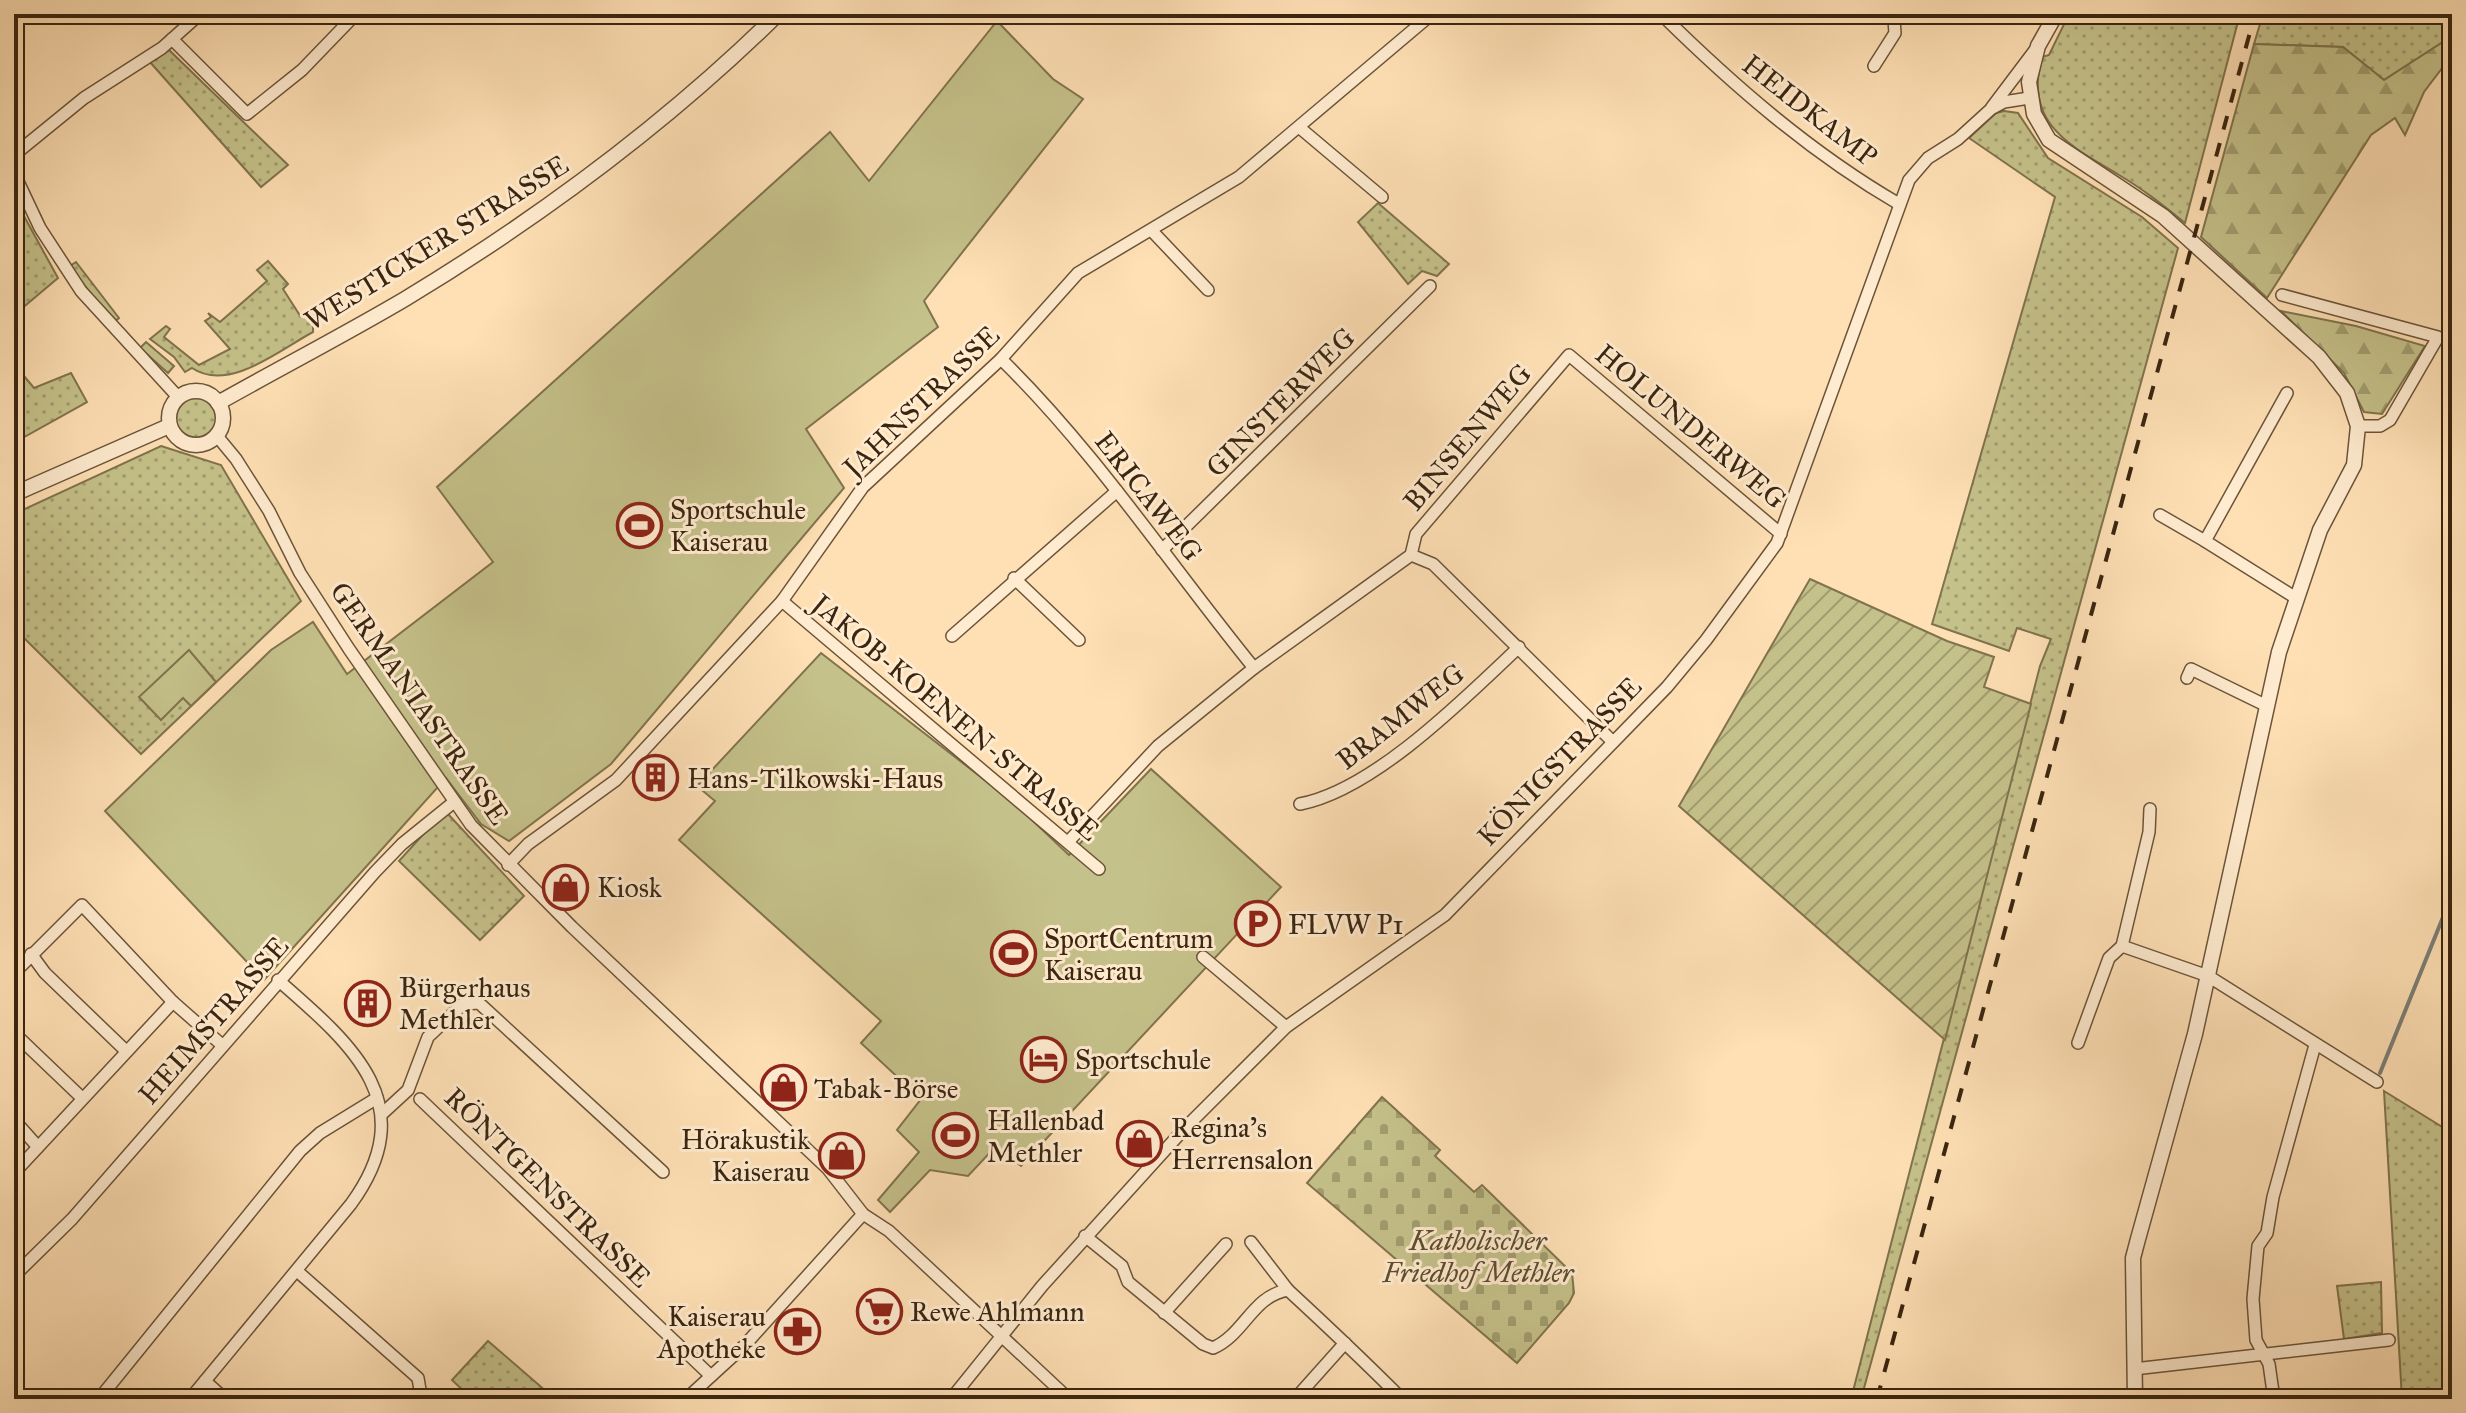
<svg xmlns="http://www.w3.org/2000/svg" width="2466" height="1413" font-family="'IM FELL Great Primer',serif">
<style>
.grass{fill:url(#grass-dots);stroke:#80734d;stroke-width:2}
.forest{fill:url(#forest-firs);stroke:#80734d;stroke-width:2}
.cemetery{fill:url(#cemetery-stones);stroke:#80734d;stroke-width:2}
.garden{fill:url(#garden-furrows);stroke:#80734d;stroke-width:2}
.pitch{fill:#c5c18a;stroke:#80734d;stroke-width:2}
.lines{fill:none;stroke-linecap:round;stroke-linejoin:round}
.stream{stroke:#7b7e76;stroke-width:4}
.minor-casing{stroke:#6b5439;stroke-width:14}
.tertiary-casing{stroke:#6b5439;stroke-width:17}
.minor{stroke:#ffebcf;stroke-width:11}
.tertiary{stroke:#ffebcf;stroke-width:14}
.rail{stroke:#3a2510;stroke-width:4;stroke-dasharray:14 14;stroke-linecap:butt}
.labels{text-anchor:middle;stroke-width:6;stroke-linejoin:round;paint-order:stroke}
.street-label{font-size:28px;fill:#3a2510;stroke:#ffebcf}
.poi-label{font-size:28px;fill:#3a2510;stroke:#ffebcf;text-anchor:start}
.park-label{font-size:28px;font-style:italic;fill:#5d4c2e;stroke:#ffebcf}
</style>
<defs>
<pattern id="grass-dots" width="8" height="8" patternUnits="userSpaceOnUse" patternTransform="scale(2)"><rect width="8" height="8" fill="#c5c18a"/><path d="M2 2h.1M6 6h.1" fill="none" stroke="#a19d6f" stroke-width="1.8" stroke-linecap="round"/></pattern>
<pattern id="forest-firs" width="22" height="20" patternUnits="userSpaceOnUse" patternTransform="scale(2)"><rect width="22" height="20" fill="#c5c18a"/><path d="M5 1l3.5 6h-7zM16 11l3.5 6h-7z" fill="#a19d6f"/></pattern>
<pattern id="cemetery-stones" width="16" height="16" patternUnits="userSpaceOnUse" patternTransform="scale(2)"><rect width="16" height="16" fill="#c5c18a"/><path d="M2 7V4a2 2 0 0 1 4 0v3zM10 15v-3a2 2 0 0 1 4 0v3z" fill="#a19d6f"/></pattern>
<pattern id="garden-furrows" width="10" height="10" patternUnits="userSpaceOnUse" patternTransform="scale(2)"><rect width="10" height="10" fill="#c5c18a"/><path d="M-1 1l2-2M0 10L10 0M9 11l2-2" fill="none" stroke="#a19d6f"/></pattern>
</defs>
<rect width="100%" height="100%" fill="#ffe0b5"/>
<filter id="stains"><feTurbulence type="fractalNoise" baseFrequency=".0025" numOctaves="4"/><feColorMatrix values="0 0 0 0 .2 0 0 0 0 .09 0 0 0 0 .02 0 0 0 .5 -.17"/></filter>
<radialGradient id="worn" r=".72"><stop offset=".6" stop-color="#630" stop-opacity="0"/><stop offset="1" stop-color="#630" stop-opacity=".3"/></radialGradient>
<g class="grass">
<path d="M2069 14H2240L2185 223C2164 206 2143 189 2119 175 2071 146 2023 124 2042 57L2049 55Z"/>
<path d="M2263 14H2452V36L2384 80 2343 47 2254 44Z"/>
<path d="M169 50 288 165 261 187 149 61Z"/>
<path d="M2004 111 2018 113 2048 158 2142 217 2178 248 1861 1399H1851L2040 666 2051 639 2017 628 2009 651 1932 624 2055 197 1969 138 1996 113Z"/>
<path d="M14 198 58 278 14 315Z"/>
<path d="M1378 203 1449 264 1437 276 1422 271 1408 284 1358 222Z"/>
<path d="M268 261 288 284 283 289 299 314 313 315V332C281 349 229 393 192 368L185 372 174 357 150 339 166 326 170 329 164 337 199 365 230 349 205 321 211 317 208 313 220 322 267 281 257 270Z"/>
<path d="M76 262 119 318 113 323 70 266Z"/>
<path d="M146 342 174 366 168 373 140 348Z"/>
<path d="M71 373 87 402 17 441 14 438V385L24 376 34 388Z"/>
<circle cx="196" cy="418" r="22"/>
<path d="M161 446 221 465 301 601 141 754 14 628V514Z"/>
<path d="M448 814 524 896 480 940 399 861 439 817Z"/>
<path d="M2384 1091 2452 1133V1399H2402Z"/>
<path d="M2381 1282 2382 1333 2344 1339 2337 1286Z"/>
<path d="M488 1341 547 1392 539 1399H472L452 1380Z"/>
</g>
<g class="forest">
<path d="M2446 40 2452 47V55L2424 92 2405 135 2395 118 2371 135 2267 298 2201 237 2254 44 2343 47 2384 80Z"/>
<path d="M2281 311 2356 326 2425 346 2382 414 2364 412 2344 373Z"/>
</g>
<path class="cemetery" d="M1382 1097 1440 1150 1435 1156 1474 1192 1482 1185 1572 1273 1574 1293 1569 1303 1517 1363 1307 1183Z"/>
<path class="garden" d="M1810 579 1947 641 1994 657 1984 687 2031 704 1945 1040 1679 806Z"/>
<g class="pitch">
<path d="M997 21 1053 79 1083 99 924 301 938 327 806 429 844 488 611 764 509 841 481 824 446 778 264 980 105 811 271 650 313 622 347 674 493 562 437 487 830 132 869 181Z"/>
<path d="M189 650 216 682 191 706 183 698 161 720 139 697Z"/>
<path d="M821 653 1013 802 1069 855 1151 769 1281 887 1021 1166 996 1146 968 1176 930 1170 890 1212 878 1200 919 1152 897 1130 921 1099 861 1043 881 1021 679 840 715 801 697 786Z"/>
</g>
<g class="lines">
<path class="stream" d="M2380 1073 2452 895"/>
<defs>
<g id="minor">
<path d="M1661 14C1733 85 1811 153 1899 204"/>
<path d="M172 39 247 114 302 70 356 14"/>
<path d="M1874 66 1895 33 1894 20"/>
<path d="M1992 107 2035 50"/>
<path d="M1300 128 1382 197"/>
<path d="M14 155 84 98 162 48 200 14"/>
<path d="M14 173 40 228 81 291 178 397"/>
<path d="M1152 231 1208 290"/>
<path d="M2282 295 2438 337 2390 420 2380 426H2358"/>
<path d="M1001 359C1096 452 1170 565 1254 668"/>
<path d="M2287 393 2205 541 2296 598"/>
<path d="M217 436 236 459 269 511 300 573 349 649 471 825 572 927 828 1169 863 1214 889 1231 1069 1399"/>
<path d="M2160 515 2205 541"/>
<path d="M1162 550 1430 286"/>
<path d="M1411 555 1416 534 1569 355 1781 534"/>
<path d="M1014 578 1079 640"/>
<path d="M782 601 1099 869"/>
<path d="M952 636 1117 491"/>
<path d="M2187 678 2191 669 2267 706"/>
<path d="M1300 804C1374 790 1465 698 1519 647"/>
<path d="M2150 809 2149 832 2122 946 2208 976 2377 1082"/>
<path d="M1068 842 1158 746 1254 668 1411 555 1433 564 1613 742"/>
<path d="M508 865 528 844 616 780 782 601 863 487 1001 359 1078 273 1239 177 1432 14"/>
<path d="M31 954 45 973 126 1051"/>
<path d="M1203 957 1286 1027"/>
<path d="M14 973 82 905 173 1002 222 1045"/>
<path d="M14 1033 82 1098"/>
<path d="M2078 1043 2109 958 2122 946"/>
<path d="M420 1099 711 1376"/>
<path d="M383 1113 408 1090 428 1037 463 1004 479 1003 663 1172"/>
<path d="M14 1120 38 1147"/>
<path d="M14 1173 173 1002"/>
<path d="M1085 1236 1122 1266 1128 1282 1203 1344 1213 1348C1245 1334 1252 1296 1288 1290 1327 1326 1365 1362 1402 1399"/>
<path d="M1251 1242 1288 1290"/>
<path d="M297 1271 418 1378 420 1390 412 1399"/>
<path d="M14 1276 72 1219 375 872 402 844 454 802"/>
<path d="M1164 1313 1226 1244"/>
<path d="M2134 1369 2389 1340"/>
<path d="M205 1381 225 1399"/>
<path d="M99 1399 300 1151 320 1133 377 1098"/>
<path d="M190 1399 351 1204C423 1105 354 1046 278 980"/>
<path d="M686 1399 744 1346 863 1214"/>
<path d="M951 1399 1042 1286 1185 1128 1286 1027 1445 915 1667 687 1706 640 1777 543 1909 180 1928 158 1958 139 1991 109 2004 102 2029 98"/>
<path d="M1295 1399 1345 1343"/>
<path d="M2274 1399 2269 1364 2256 1340 2253 1299 2258 1246 2267 1233 2273 1197 2315 1045"/>
</g>
<g id="tertiary">
<path d="M2056 14 2038 46 2029 82 2034 114 2049 140 2163 216 2319 357 2347 393 2358 426 2354 465 2320 530 2279 652 2195 1034 2138 1239 2133 1258 2135 1399"/>
<circle cx="196" cy="418" r="27"/>
<path d="M218 403C280 368 344 335 405 299 539 218 666 124 778 14"/>
<path d="M14 494 169 426"/>
</g>
</defs>
<use href="#minor" class="minor-casing"/>
<use href="#tertiary" class="tertiary-casing"/>
<use href="#minor" class="minor"/>
<use href="#tertiary" class="tertiary"/>
<path class="rail" d="M1877 1399 2255 14"/>
</g>
<defs>
<symbol id="stadium-ring" viewBox="-11 -11 22 22"><circle r="9.5" fill="#ffebcf" stroke="#8f2418" stroke-width="1.5"/><path d="M0-5a6.5 5 0 1 0 0 10a6.5 5 0 1 0 0-10ZM-3.5-1.8h7v3.6h-7Z" fill="#8f2418"/></symbol>
<symbol id="building-ring" viewBox="-11 -11 22 22"><circle r="9.5" fill="#ffebcf" stroke="#8f2418" stroke-width="1.5"/><path d="M-4-6H4V6H1V3H-1V6H-4ZM-2.5-4.3h1.7v1.8h-1.7ZM.8-4.3h1.7v1.8H.8ZM-2.5-1h1.7V.8h-1.7ZM.8-1h1.7V.8H.8Z" fill="#8f2418"/></symbol>
<symbol id="shop-ring" viewBox="-11 -11 22 22"><circle r="9.5" fill="#ffebcf" stroke="#8f2418" stroke-width="1.5"/><path d="M-5-2.5h2.3a2.7 3.5 0 0 1 5.4 0H5L5.5 6h-11ZM-1.5-2.5h3a1.5 2.3 0 0 0-3 0Z" fill="#8f2418"/></symbol>
<symbol id="parking-ring" viewBox="-11 -11 22 22"><circle r="9.5" fill="#ffebcf" stroke="#8f2418" stroke-width="1.5"/><path d="M-3.5-5.5H1a3.5 3.5 0 0 1 0 7H-1V5.5H-3.5ZM-1-3.4V-.6H.8a1.4 1.4 0 0 0 0-2.8Z" fill="#8f2418"/></symbol>
<symbol id="hotel-ring" viewBox="-11 -11 22 22"><circle r="9.5" fill="#ffebcf" stroke="#8f2418" stroke-width="1.5"/><path d="M-6-4.5h1.5V1H6V5H4.5V3h-9V5H-6ZM-4 0a1.8 1.8 0 1 1 3.6 0ZM.5 0V-2.5h3Q6-2.5 6 0Z" fill="#8f2418"/></symbol>
<symbol id="supermarket-ring" viewBox="-11 -11 22 22"><circle r="9.5" fill="#ffebcf" stroke="#8f2418" stroke-width="1.5"/><path d="M-6-5.5h2.5l.6 2H6L4.5 2H-2.5L-4.4-4H-6ZM-1.5 3.2a1.3 1.3 0 1 0 .1 0ZM3 3.2a1.3 1.3 0 1 0 .1 0Z" fill="#8f2418"/></symbol>
<symbol id="pharmacy-ring" viewBox="-11 -11 22 22"><circle r="9.5" fill="#ffebcf" stroke="#8f2418" stroke-width="1.5"/><path d="M-2-6h4v4h4v4h-4v4h-4v-4h-4v-4h4Z" fill="#8f2418"/></symbol>
</defs>
<g fill-rule="evenodd">
<use href="#stadium-ring" x="614" y="500" width="51" height="51"/>
<use href="#building-ring" x="630" y="752" width="51" height="51"/>
<use href="#shop-ring" x="540" y="862" width="51" height="51"/>
<use href="#parking-ring" x="1232" y="898" width="51" height="51"/>
<use href="#stadium-ring" x="988" y="928" width="51" height="51"/>
<use href="#building-ring" x="342" y="978" width="51" height="51"/>
<use href="#hotel-ring" x="1018" y="1034" width="51" height="51"/>
<use href="#shop-ring" x="758" y="1062" width="51" height="51"/>
<use href="#stadium-ring" x="930" y="1110" width="51" height="51"/>
<use href="#shop-ring" x="1114" y="1118" width="51" height="51"/>
<use href="#shop-ring" x="816" y="1130" width="51" height="51"/>
<use href="#supermarket-ring" x="854" y="1286" width="51" height="51"/>
<use href="#pharmacy-ring" x="772" y="1306" width="51" height="51"/>
</g>
<g class="labels">
<g class="street-label">
<text transform="translate(1810 110) rotate(38)" y="10">HEIDKAMP</text>
<text transform="translate(436 242) rotate(-32)" y="10">WESTICKER STRASSE</text>
<text transform="translate(921 401) rotate(-44)" y="10">JAHNSTRASSE</text>
<text transform="translate(1280 402) rotate(-45)" y="10">GINSTERWEG</text>
<text transform="translate(1691 426) rotate(40)" y="10">HOLUNDERWEG</text>
<text transform="translate(1467 437) rotate(-50)" y="10">BINSENWEG</text>
<text transform="translate(1149 496) rotate(52)" y="10">ERICAWEG</text>
<text transform="translate(420 703) rotate(55)" y="10">GERMANIASTRASSE</text>
<text transform="translate(1400 716) rotate(-38)" y="10">BRAMWEG</text>
<text transform="translate(956 717) rotate(40)" y="10">JAKOB-KOENEN-STRASSE</text>
<text transform="translate(1559 761) rotate(-46)" y="10">KÖNIGSTRASSE</text>
<text transform="translate(213 1020) rotate(-49)" y="10">HEIMSTRASSE</text>
<text transform="translate(548 1187) rotate(44)" y="10">RÖNTGENSTRASSE</text>
</g>
<g class="poi-label">
<text x="670" y="519">Sportschule<tspan x="670" dy="32">Kaiserau</tspan></text>
<text x="687" y="788">Hans-Tilkowski-Haus</text>
<text x="597" y="897">Kiosk</text>
<text x="1288" y="934">FLVW P1</text>
<text x="1044" y="948">SportCentrum<tspan x="1044" dy="32">Kaiserau</tspan></text>
<text x="399" y="997">Bürgerhaus<tspan x="399" dy="32">Methler</tspan></text>
<text x="1075" y="1069">Sportschule</text>
<text x="814" y="1098">Tabak-Börse</text>
<text x="987" y="1130">Hallenbad<tspan x="987" dy="32">Methler</tspan></text>
<text x="1171" y="1137">Regina’s<tspan x="1171" dy="32">Herrensalon</tspan></text>
<text x="810" y="1149" text-anchor="end">Hörakustik<tspan x="810" dy="32">Kaiserau</tspan></text>
<text x="910" y="1321">Rewe Ahlmann</text>
<text x="766" y="1326" text-anchor="end">Kaiserau<tspan x="766" dy="32">Apotheke</tspan></text>
</g>
<g class="park-label">
<text x="1478" y="1250">Katholischer<tspan x="1478" dy="32">Friedhof Methler</tspan></text>
</g>
</g>
<rect width="2466" height="1413" fill="none" stroke="#ffe0b5" stroke-width="48"/>
<rect x="16" y="16" width="2434" height="1381" fill="none" stroke="#3a2510" stroke-width="4"/>
<rect x="24" y="24" width="2418" height="1365" fill="none" stroke="#3a2510" stroke-width="2"/>
<rect width="100%" height="100%" filter="url(#stains)"/>
<rect width="100%" height="100%" fill="url(#worn)"/>
</svg>
